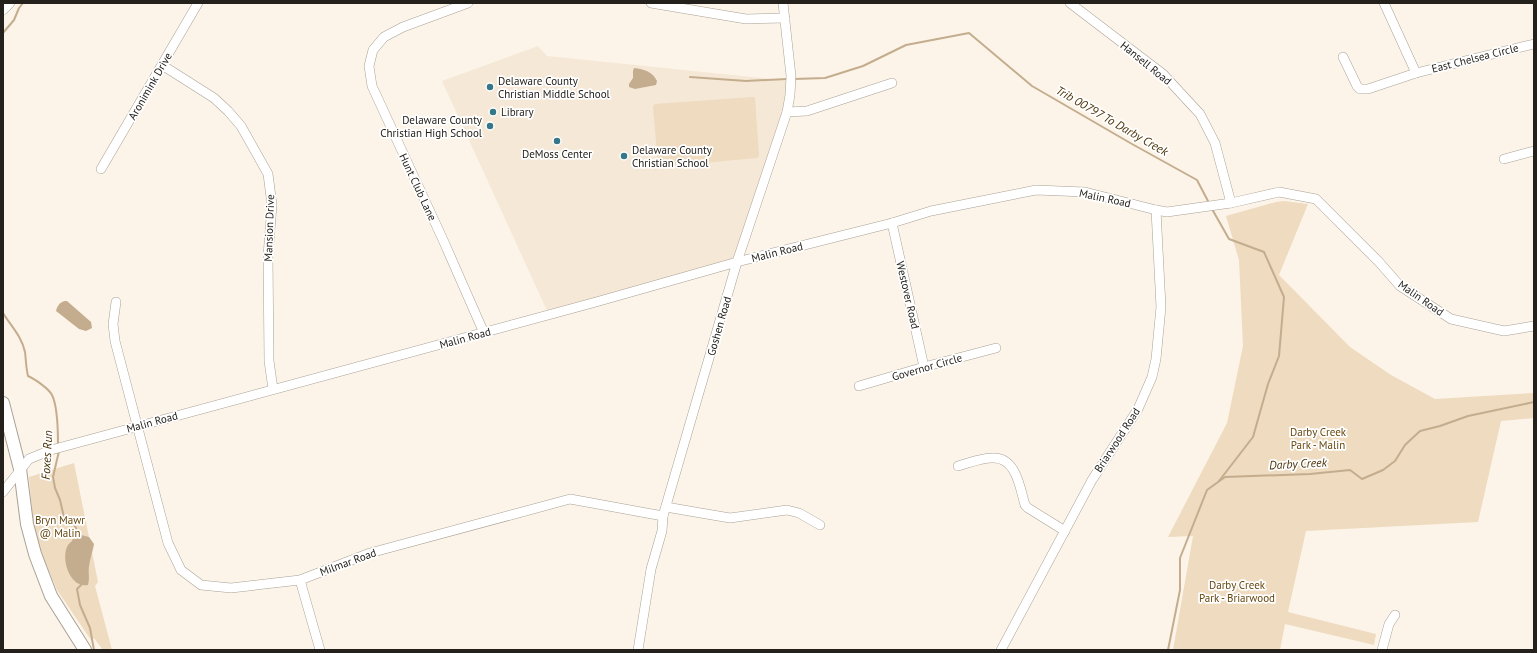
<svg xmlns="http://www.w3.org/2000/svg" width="1537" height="653" font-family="'PT Sans',sans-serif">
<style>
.built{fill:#f5e8d6}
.green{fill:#eedbc0}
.water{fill:#c4ad8e}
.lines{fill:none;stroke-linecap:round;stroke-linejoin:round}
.stream{stroke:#c4ad8e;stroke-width:2}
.minor-casing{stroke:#a9a196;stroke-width:10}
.major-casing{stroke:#a9a196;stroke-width:14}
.minor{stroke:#fff;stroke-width:9}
.major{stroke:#fff;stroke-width:12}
.poi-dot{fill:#357789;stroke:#fff;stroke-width:1.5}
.labels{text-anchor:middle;stroke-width:3.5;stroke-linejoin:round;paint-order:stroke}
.street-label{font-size:11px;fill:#24211c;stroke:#fff}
.poi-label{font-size:11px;fill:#24211c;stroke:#fff;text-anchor:start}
.park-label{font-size:11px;fill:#66470f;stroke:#fff}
.water-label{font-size:12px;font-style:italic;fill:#4d350c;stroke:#fff}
</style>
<rect width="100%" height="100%" fill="#fcf4e8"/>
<path class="built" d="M538 46 547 56 791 81 790 95 737 262 549 315 442 81Z"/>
<g class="green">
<path d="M753 97 755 98 759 156 757 158 660 167 658 165 653 106 655 104Z"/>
<path d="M1284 201 1308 204 1279 275 1350 347 1391 375 1435 399 1534 393V418L1501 421 1478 522 1306 531 1288 612 1376 634 1374 645 1285 624 1280 650H1173L1193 536 1168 537 1227 423 1243 346 1239 260 1226 216 1276 202Z"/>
<path d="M74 463 98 582 95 586 112 650H103L94 638 91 640 57 590 34 535 29 477Z"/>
</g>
<g class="water">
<path d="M634 68C644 69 653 72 657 81L656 85 635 89 629 87V84L633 78V71Z"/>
<path d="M65 301H67L91 322 92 328 86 331 79 329 56 311C57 306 60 302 65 301Z"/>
<path d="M81 535 89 537 94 544C93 551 90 558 89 566 88 573 90 578 88 585 70 589 60 558 68 545 71 541 77 538 81 535Z"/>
</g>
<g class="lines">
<g class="stream">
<path d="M3 33 14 20 19 8 23 3"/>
<path d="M690 77 746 81 787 79"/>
<path d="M794 79 825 78 863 66 906 45 969 33 1032 86 1132 144 1197 180 1209 203"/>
<path d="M1212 209 1229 239 1264 252 1284 297 1279 356 1268 384 1253 437 1219 481"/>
<path d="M3 313C11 326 22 337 25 352 26 360 26 368 28 376 35 379 49 389 52 395 58 407 58 432 58 445"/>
<path d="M59 451 53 477 55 488 60 500 64 517 71 520 76 528 73 542"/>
<path d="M82 584 77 589 80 605 90 628 94 650"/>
<path d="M1168 650 1180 590V558L1207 490 1225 477 1310 474 1350 470 1362 479 1383 470 1395 461 1405 445 1420 431 1440 426 1468 416 1534 402"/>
</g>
<defs>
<g id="minor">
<path d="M468 3 403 27 384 37 373 50 369 66 372 86 444 242 484 333"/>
<path d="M651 3 746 19 785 18"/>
<path d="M1070 3 1163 74 1200 114 1215 143 1231 203"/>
<path d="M1384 3 1416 73"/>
<path d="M3 10 10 3"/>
<path d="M1343 57 1357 86 1360 89H1368L1416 73 1534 44"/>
<path d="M162 65 214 98 228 111 241 126 268 174 272 205 268 256 269 361 273 389"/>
<path d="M787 112 807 111 892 83"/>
<path d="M1504 159 1534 151"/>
<path d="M101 169 198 3"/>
<path d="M892 223 924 367"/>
<path d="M116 302 113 324 115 341 168 543 181 570 201 585 231 588 300 580 370 553 570 499 663 516"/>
<path d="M859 386 924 367 996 348"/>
<path d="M958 466C969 463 981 458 992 458 1016 456 1020 488 1025 505L1028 508 1065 531"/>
<path d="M3 492 29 459 51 450 596 302 737 262 892 223 931 211 1036 190 1085 192 1156 210 1167 212 1181 210 1231 203 1279 192 1316 199 1379 262 1400 286 1451 319 1504 331 1534 326"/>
<path d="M666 507 730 518 787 510 799 513 820 525"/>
<path d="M300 580 320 650"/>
<path d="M638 650 651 569 662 531 663 516 737 262 787 112 790 95 791 76 783 3"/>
<path d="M1001 650 1092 480 1138 409 1152 377 1156 359 1161 307 1156 210"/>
<path d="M1382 650 1389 624 1395 615"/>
</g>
<path id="major" d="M3 403 20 469 27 524 35 554 51 596 85 650"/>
</defs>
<use href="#minor" class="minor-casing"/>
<use href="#major" class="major-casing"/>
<use href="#minor" class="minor"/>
<use href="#major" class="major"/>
</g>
<g class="poi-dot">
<circle cx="490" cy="87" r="4"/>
<circle cx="493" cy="112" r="4"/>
<circle cx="490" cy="126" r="4"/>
<circle cx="557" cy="141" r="4"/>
<circle cx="624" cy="156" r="4"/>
</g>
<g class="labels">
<g class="street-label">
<text transform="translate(1475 58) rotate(-14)" y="4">East Chelsea Circle</text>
<text transform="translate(1146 63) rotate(39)" y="4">Hansell Road</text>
<text transform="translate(150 86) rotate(-60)" y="4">Aronimink Drive</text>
<text transform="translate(418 187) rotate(65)" y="4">Hunt Club Lane</text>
<text transform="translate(1105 198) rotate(12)" y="4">Malin Road</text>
<text transform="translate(269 228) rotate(-88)" y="4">Mansion Drive</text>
<text transform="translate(777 252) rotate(-14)" y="4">Malin Road</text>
<text transform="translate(908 295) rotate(77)" y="4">Westover Road</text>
<text transform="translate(1421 298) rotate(35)" y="4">Malin Road</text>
<text transform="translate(719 326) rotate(-74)" y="4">Goshen Road</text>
<text transform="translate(465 338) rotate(-15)" y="4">Malin Road</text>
<text transform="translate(927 367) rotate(-16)" y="4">Governor Circle</text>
<text transform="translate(152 422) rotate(-15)" y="4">Malin Road</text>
<text transform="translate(1117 440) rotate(-57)" y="4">Briarwood Road</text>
<text transform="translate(348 562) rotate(-20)" y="4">Milmar Road</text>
</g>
<g class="poi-label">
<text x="498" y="85">Delaware County<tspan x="498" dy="13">Christian Middle School</tspan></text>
<text x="501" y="116">Library</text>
<text x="482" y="124" text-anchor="end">Delaware County<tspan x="482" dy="13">Christian High School</tspan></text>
<text x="632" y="154">Delaware County<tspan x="632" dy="13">Christian School</tspan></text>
<text x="557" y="158" text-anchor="middle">DeMoss Center</text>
</g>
<g class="park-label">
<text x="1318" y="436">Darby Creek<tspan x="1318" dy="13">Park - Malin</tspan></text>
<text x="60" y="524">Bryn Mawr<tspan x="60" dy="13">@ Malin</tspan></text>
<text x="1237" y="589">Darby Creek<tspan x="1237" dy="13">Park - Briarwood</tspan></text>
</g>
<g class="water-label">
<text transform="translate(1112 121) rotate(30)" y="4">Trib 00797 To Darby Creek</text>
<text transform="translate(47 455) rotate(-87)" y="4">Foxes Run</text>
<text transform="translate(1298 464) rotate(-3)" y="4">Darby Creek</text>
</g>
</g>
<rect width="1537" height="653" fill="none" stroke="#24211c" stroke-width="8"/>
</svg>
